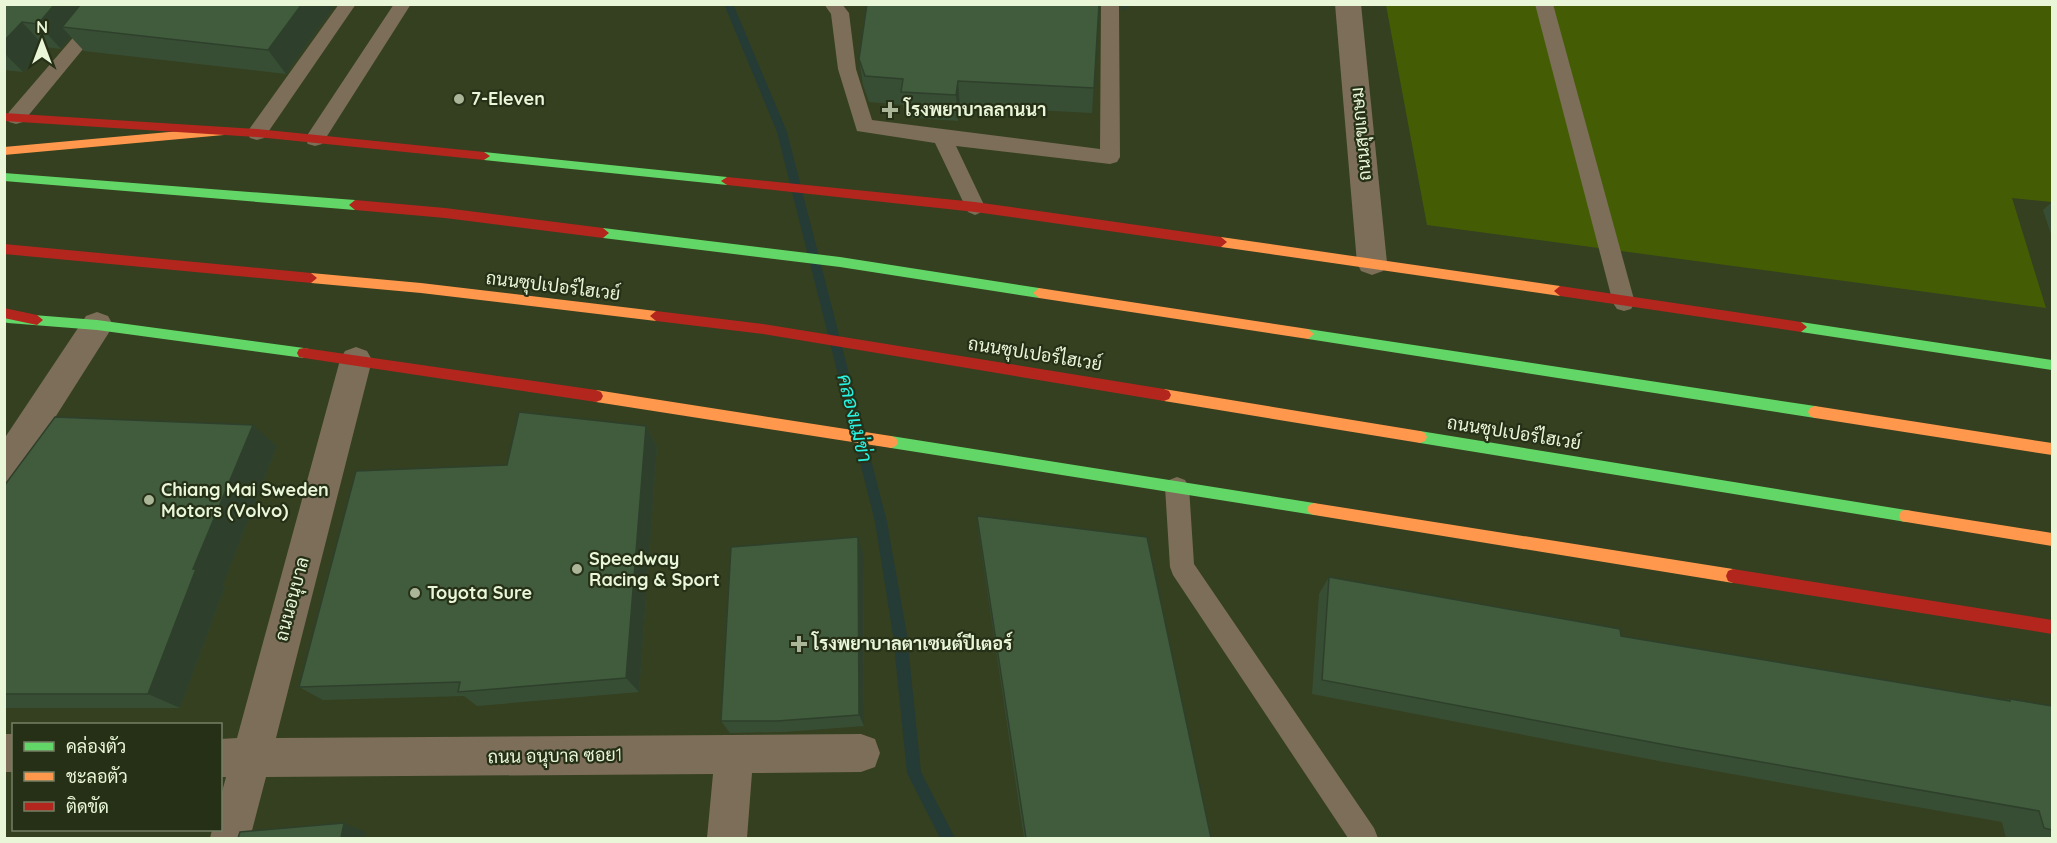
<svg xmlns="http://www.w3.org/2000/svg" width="2057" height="843" font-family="Quicksand,Sarabun,sans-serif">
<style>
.green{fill:#445d04}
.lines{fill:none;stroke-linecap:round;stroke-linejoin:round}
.stream{fill:#243b36;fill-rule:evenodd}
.lane{fill:#7c6e58;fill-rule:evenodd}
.street{fill:#7c6e58;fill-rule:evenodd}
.fast{fill:#63d668;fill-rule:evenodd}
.slow{fill:#ff974d;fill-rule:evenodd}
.jam{fill:#b3261e;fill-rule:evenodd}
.wall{fill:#384e34}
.shaded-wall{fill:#2e402b}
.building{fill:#415b3d;stroke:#2e402b;stroke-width:1.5}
.poi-dot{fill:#aab697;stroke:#263017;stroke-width:2}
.labels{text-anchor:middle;stroke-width:4.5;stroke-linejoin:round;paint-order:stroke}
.poi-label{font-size:18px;font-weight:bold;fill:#e9f6d7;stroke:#263017;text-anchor:start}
.street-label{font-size:18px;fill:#e9f6d7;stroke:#263017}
.water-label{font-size:20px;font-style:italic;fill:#28f2e2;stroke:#263017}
</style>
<rect width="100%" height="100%" fill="#354020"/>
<path class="green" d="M1386 5H2052V202L2012 198 2046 308 1427 225Z"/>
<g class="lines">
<path class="stream" d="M724 4H733L787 132 887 522 907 635 921 772 955 838H940L907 773 893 635 875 522 777 132Z"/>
<g class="lane">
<path d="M102 4H120L23 122 16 124 9 122 7 117 9 112Z"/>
<path d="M339 4H356L264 138 257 140 250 138 247 133 250 128Z"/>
<path d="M394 4H411L322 144 315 146 308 144 305 139 308 134Z"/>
<path d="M824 4H842L849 13 856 69 872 120 1100 149 1101 4H1119L1120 157 1117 162 1110 164 956 146 985 207 982 212 975 215 968 212 935 143 857 131 838 69 831 14Z"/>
<path d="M1535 4H1553L1635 303 1631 309 1624 311 1617 309 1613 303Z"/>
<path d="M1177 477 1185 480 1189 487 1194 564 1374 828 1378 838H1348L1173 575 1170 567 1165 487 1169 480Z"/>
</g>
<g class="street">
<path d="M1335 4H1361L1387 263 1383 271 1372 275 1361 271 1357 263Z"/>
<path d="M97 312 108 316 113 325 108 334 16 479 4 483V439L86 316Z"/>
<path d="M356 347 367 351 372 360 276 738 861 734 875 739 880 753 875 767 861 772 752 773 747 838H707L713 774 266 777 250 838H210L212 830H220V799L226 777H220V739L237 738 340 360 345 351Z"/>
<rect x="4" y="734" width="10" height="38"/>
</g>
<g class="fast">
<path d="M484 152 727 177 733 181 727 185 484 160 478 156Z"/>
<path d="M4 173 355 200 361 205 355 210 4 181Z"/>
<path d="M603 228 840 257 1039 288 1045 293 1039 298 840 267 603 238 597 233Z"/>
<path d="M8 313 97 320 304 348 309 349 311 353 309 357 304 358 97 330 8 323 4 322V314Z"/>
<path d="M1801 322 2052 360V370L1801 332 1795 327Z"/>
<path d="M1308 329 1815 406 1820 408 1822 412 1820 416 1815 418 1308 339 1302 334Z"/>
<path d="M1420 431 1906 510 1911 511 1913 516 1911 521 1906 522 1420 443 1415 441 1413 437 1415 433Z"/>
<path d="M891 436 1314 503 1319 505 1321 509 1319 513 1314 515 891 448 886 446 884 442 886 438Z"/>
</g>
<g class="slow">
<path d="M224 127 230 131 224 135 4 155V147Z"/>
<path d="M1221 237 1560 286 1566 291 1560 296 1221 247 1215 242Z"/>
<path d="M311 273 421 283 656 311 662 316 656 321 421 293 311 283 305 278Z"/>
<path d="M1039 288 1308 329 1314 334 1308 339 1039 298 1033 293Z"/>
<path d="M1164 389 1420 431 1425 433 1427 437 1425 441 1420 443 1164 401 1159 399 1157 395 1159 391Z"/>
<path d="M596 390 891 436 896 438 898 442 896 446 891 448 596 402 591 400 589 396 591 392Z"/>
<path d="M1815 406 2052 443V455L1815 418 1810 416 1808 412 1810 408Z"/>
<path d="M1314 503 1733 569 1738 571 1740 576 1738 581 1733 583 1314 515 1309 513 1307 509 1309 505Z"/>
<path d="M1906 510 2052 533V546L1906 522 1901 521 1899 516 1901 511Z"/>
</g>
<g class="jam">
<path d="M4 113 257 129 484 152 490 156 484 160 257 137 4 121Z"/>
<path d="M727 177 975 202 1221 237 1227 242 1221 247 975 212 727 185 721 181Z"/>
<path d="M355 200 445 208 603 228 609 233 603 238 445 218 355 210 349 205Z"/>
<path d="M4 244 311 273 317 278 311 283 4 254Z"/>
<path d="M1560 286 1801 322 1807 327 1801 332 1560 296 1554 291Z"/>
<path d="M4 308 37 315 43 320 37 325 4 318Z"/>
<path d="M656 311 763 324 1164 389 1169 391 1171 395 1169 399 1164 401 763 334 656 321 650 316Z"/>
<path d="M304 348 596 390 601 392 603 396 601 400 596 402 304 358 299 357 297 353 299 349Z"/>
<path d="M1733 569 2052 620V634L1733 583 1728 581 1726 576 1728 571Z"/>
</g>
</g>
<g class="wall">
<path d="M4 4H336L286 74 84 51 71 37 61 49 45 47 23 72 4 70Z"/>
<path d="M1099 4 1092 113 960 106 958 121 905 117 903 105 869 102 863 85 859 59Z"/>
<path d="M2052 202V237L2043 210Z"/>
<path d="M646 426 657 446 639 692 477 706 464 696 323 700 299 687 507 465Z"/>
<path d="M277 446 223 585 225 587 180 708H4V486Z"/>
<path d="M977 516 1211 838H1024L979 535Z"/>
<path d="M863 552 864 726 784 732 730 733 721 721Z"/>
<path d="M1329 577 1621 636 2006 700 2010 699 2052 706V838H2006L2002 822 1659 761 1312 694 1319 594Z"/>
</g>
<g class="shaded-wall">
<path d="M55 4H99L62 27 71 37 61 49 38 24Z"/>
<path d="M302 4H336L286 74 268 50Z"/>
<path d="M1122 4H1133L1121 12Z"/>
<path d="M22 22 45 47 23 72 4 53V41Z"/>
<path d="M958 81 960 106 958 121 956 95Z"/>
<path d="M253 425 277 446 223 585 225 587 180 708 148 694 193 569Z"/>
<path d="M646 426 657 446 639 692 626 678Z"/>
<path d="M858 537 863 552 864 726 859 715Z"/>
<path d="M344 823 366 832 364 838H341Z"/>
</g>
<g class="building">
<path d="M4 4H55L38 24 22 22 4 41Z"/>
<path d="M81 4H302L268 50 62 27Z"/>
<path d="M867 4H1099L1094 88 958 81 956 95 901 92 903 79 865 76 859 59Z"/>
<path d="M519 412 646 426 626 678 458 692 460 682 299 687 356 471 507 465Z"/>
<path d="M55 417 253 425 193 569H196L148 694H4V486Z"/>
<path d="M977 516 1147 537 1211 838H1026Z"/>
<path d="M858 537 859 715 777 721H721L731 547Z"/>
<path d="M1329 577 1620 629 1621 636 2010 701V699L2052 706V830L2044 828 2039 811 1682 748 1322 680Z"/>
<path d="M344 823 341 838H238L240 832Z"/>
</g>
<g class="poi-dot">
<circle cx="459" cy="99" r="6"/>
<path d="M887 101h6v6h6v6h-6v6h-6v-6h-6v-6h6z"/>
<circle cx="149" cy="500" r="6"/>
<circle cx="577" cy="569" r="6"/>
<circle cx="415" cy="593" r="6"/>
<path d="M796 635h6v6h6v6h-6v6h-6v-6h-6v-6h6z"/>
</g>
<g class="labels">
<g class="poi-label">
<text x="471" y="105">7-Eleven</text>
<text x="904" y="116">โรงพยาบาลลานนา</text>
<text x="161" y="496">Chiang Mai Sweden<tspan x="161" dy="21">Motors (Volvo)</tspan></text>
<text x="589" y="565">Speedway<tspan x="589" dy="21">Racing &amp; Sport</tspan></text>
<text x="427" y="599">Toyota Sure</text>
<text x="812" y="650">โรงพยาบาลตาเซนต์ปีเตอร์</text>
</g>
<g class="street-label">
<text transform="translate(1361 134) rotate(-95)" y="6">ถนนสุขเกษม</text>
<text transform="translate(553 286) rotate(7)" y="6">ถนนซุปเปอร์ไฮเวย์</text>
<text transform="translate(1035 354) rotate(9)" y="6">ถนนซุปเปอร์ไฮเวย์</text>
<text transform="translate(1514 433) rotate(9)" y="6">ถนนซุปเปอร์ไฮเวย์</text>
<text transform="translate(292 599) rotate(-75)" y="6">ถนนอนุบาล</text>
<text transform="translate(555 756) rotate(-1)" y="6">ถนน อนุบาล ซอย1</text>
</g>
<g class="water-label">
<text transform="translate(855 418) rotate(76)" y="7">คลองแม่ข่า</text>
</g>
</g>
<rect width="2057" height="843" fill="none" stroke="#e9f6d7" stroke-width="12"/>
<rect x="12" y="723" width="210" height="108" fill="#263017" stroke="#747f64" stroke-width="1.5"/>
<rect x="24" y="742" width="30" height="9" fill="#63d668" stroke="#747f64" stroke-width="1.5"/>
<text x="66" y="753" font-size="18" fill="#e9f6d7">คล่องตัว</text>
<rect x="24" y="772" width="30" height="9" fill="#ff974d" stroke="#747f64" stroke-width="1.5"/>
<text x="66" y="783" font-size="18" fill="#e9f6d7">ชะลอตัว</text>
<rect x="24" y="802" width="30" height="9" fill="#b3261e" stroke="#747f64" stroke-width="1.5"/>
<text x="66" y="813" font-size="18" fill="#e9f6d7">ติดขัด</text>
<g transform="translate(42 42)" stroke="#263017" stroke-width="4.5" paint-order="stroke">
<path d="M0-4.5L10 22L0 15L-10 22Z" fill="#e9f6d7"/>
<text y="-9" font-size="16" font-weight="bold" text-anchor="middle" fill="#e9f6d7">N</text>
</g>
</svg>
